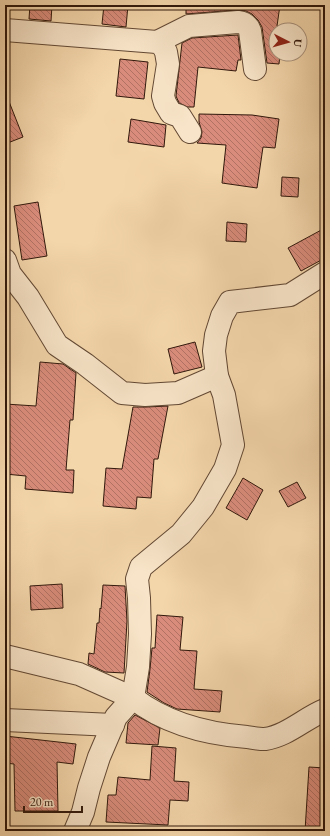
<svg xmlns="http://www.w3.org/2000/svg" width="330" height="836" font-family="'EB Garamond',serif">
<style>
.building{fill:url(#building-back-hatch);stroke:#31180b}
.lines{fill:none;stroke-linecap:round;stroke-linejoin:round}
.minor-casing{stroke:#624833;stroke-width:24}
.minor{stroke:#f8e4c8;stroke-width:22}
</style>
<defs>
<pattern id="building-back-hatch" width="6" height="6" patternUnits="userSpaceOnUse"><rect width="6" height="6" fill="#d98c7b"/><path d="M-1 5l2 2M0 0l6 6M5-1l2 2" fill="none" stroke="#b17163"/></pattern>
</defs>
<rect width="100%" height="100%" fill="#f4d6ab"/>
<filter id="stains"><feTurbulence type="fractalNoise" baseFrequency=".005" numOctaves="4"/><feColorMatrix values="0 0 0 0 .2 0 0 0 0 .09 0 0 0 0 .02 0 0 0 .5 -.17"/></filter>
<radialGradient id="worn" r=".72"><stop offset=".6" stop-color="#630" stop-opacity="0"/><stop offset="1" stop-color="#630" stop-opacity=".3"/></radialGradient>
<g class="building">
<path d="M30 5H52L51 21 29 19Z"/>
<path d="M104 5H128L126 27 102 24Z"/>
<path d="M186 5H280L277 26 283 27V30H276V54H280L279 64 267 63 262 27 258 20 252 14 246 11 237 10 186 14Z"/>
<path d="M238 35 241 60H238L236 71 198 67 194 107H187L179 103 176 96 182 43 192 38Z"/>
<path d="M120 59 148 62 144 99 116 96Z"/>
<path d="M5 94H6L23 137 5 144Z"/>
<path d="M199 114 252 115 279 119 275 148 263 147 257 188 222 183 226 145 197 143 201 138 202 132 199 122Z"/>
<path d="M131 119 166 125 164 147 128 142Z"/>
<path d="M282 177 299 178 298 197 281 196Z"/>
<path d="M38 202 47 256 22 260 14 206Z"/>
<path d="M227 222 247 224 246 242 226 241Z"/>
<path d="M325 228V258L301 271 288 248Z"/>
<path d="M195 342 202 367 174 374 168 349Z"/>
<path d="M40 362 63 364 76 373 73 420H70L66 470H74L73 493 25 489 26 476 5 474V404L36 406Z"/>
<path d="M168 406 158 459H154L151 498 137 497 136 509 103 506 106 468 122 469 133 407H146Z"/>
<path d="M243 478 263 490 247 520 226 508Z"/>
<path d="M297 482 306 498 288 507 279 491Z"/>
<path d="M62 584 63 608 31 610 30 586Z"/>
<path d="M103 585 125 586 127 621 124 673 105 672 88 664 89 653 94 654 97 623H99L100 608 101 609Z"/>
<path d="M157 615 183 617 180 650 197 651 194 689 222 691 220 712 177 709 164 703 147 692 150 669 152 648H155Z"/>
<path d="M135 715 160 728 158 745 126 743 128 723Z"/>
<path d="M5 736 76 744 73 764 57 762 58 811H15L14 764 5 763Z"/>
<path d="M152 746 176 748 174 781 189 782 188 801 170 800 168 825 106 822 108 795H116L118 777 150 780Z"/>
<path d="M309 767 325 768 324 831H305Z"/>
</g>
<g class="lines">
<defs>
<g id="minor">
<path d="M5 30 157 42 163 46 166 52 168 64 163 96 165 103 171 113 180 116 190 132"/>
<path d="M157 42 189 26 238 22C245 23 248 25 250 31L255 69"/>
<path d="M5 260 10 274 28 297 57 345 85 364 122 393 145 395 178 393 217 376"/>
<path d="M5 656 79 674 133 698 138 667 140 634 139 598 137 579 141 567 181 534 203 507 225 469 233 445 224 395 217 376 214 351 216 335 222 316 230 302 290 295 325 273"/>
<path d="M5 720 113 725"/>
<path d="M75 831 83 812 89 788 99 757 108 736 116 717 133 698C165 723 207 734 247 737 253 738 259 739 265 739 287 736 305 718 325 710"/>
</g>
</defs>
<use href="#minor" class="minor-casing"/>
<use href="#minor" class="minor"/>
</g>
<rect width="330" height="836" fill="none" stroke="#f4d6ab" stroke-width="20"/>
<rect x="6" y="6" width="318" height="824" fill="none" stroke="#31180b" stroke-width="2"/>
<rect x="10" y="10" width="310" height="816" fill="none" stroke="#31180b"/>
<g transform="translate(288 42) rotate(96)"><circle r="19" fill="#f8e4c8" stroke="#a8927c"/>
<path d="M0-3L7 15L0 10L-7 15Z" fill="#8f2418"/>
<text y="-6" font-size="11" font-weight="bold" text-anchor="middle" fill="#31180b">U</text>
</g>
<path d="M24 806v6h58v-6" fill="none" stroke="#31180b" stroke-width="2"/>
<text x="30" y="806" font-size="12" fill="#31180b" stroke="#f8e4c8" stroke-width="3" paint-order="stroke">20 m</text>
<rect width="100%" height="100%" filter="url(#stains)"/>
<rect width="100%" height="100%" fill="url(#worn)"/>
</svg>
